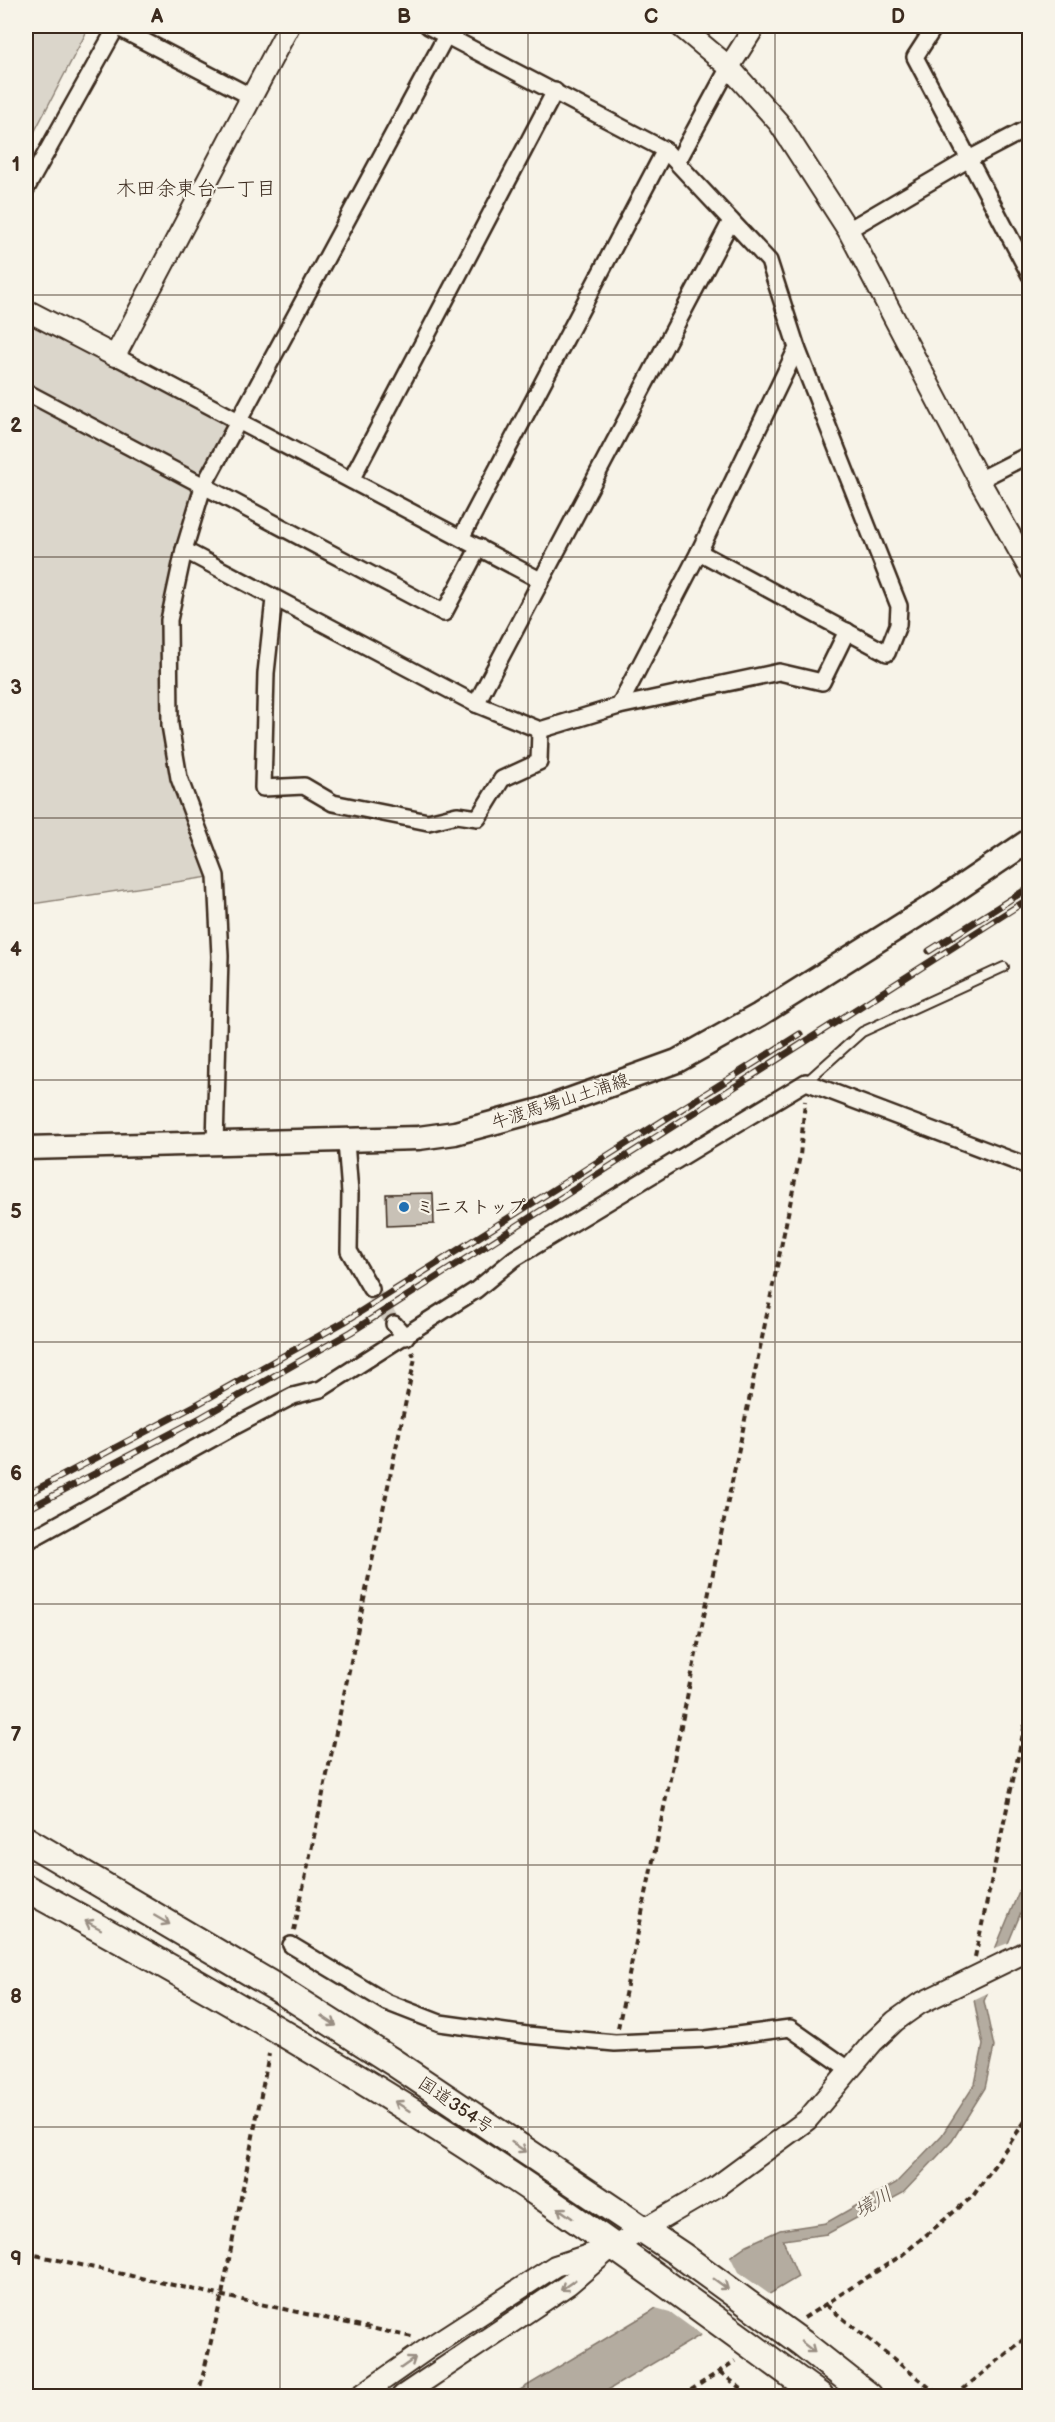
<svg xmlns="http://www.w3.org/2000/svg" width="1055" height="2422" font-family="'Balsamiq Sans','Klee One',sans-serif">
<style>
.green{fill:#dbd6cb;stroke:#8b8074;stroke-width:1.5}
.water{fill:#b4aca0;stroke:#84786c;stroke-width:1.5}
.pier{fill:#f7f3e8}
.building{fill:#c8c1b6;stroke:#3b2a1e;stroke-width:1.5}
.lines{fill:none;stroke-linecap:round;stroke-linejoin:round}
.minor-tunnel{stroke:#d1cbc0;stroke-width:15;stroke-dasharray:15 8;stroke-linecap:butt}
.service-casing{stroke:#3b2a1e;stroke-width:12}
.minor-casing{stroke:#3b2a1e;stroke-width:20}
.tertiary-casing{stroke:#3b2a1e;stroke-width:24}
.secondary-casing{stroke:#3b2a1e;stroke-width:27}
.trunk-casing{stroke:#3b2a1e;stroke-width:30}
.path{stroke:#3b2a1e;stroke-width:4;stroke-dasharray:6 4.5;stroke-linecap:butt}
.service{stroke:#f7f3e8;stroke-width:8}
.minor{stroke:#f7f3e8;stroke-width:15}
.tertiary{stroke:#f7f3e8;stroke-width:20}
.secondary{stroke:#f7f3e8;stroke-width:22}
.trunk{stroke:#f7f3e8;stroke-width:26}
.rail-casing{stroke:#3b2a1e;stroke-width:7}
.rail{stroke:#f7f3e8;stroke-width:4.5;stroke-dasharray:14;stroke-linecap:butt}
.oneway{stroke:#998e83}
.grid{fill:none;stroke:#3b2a1e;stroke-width:1.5;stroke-opacity:0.55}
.poi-dot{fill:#1f6fb2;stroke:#f7f3e8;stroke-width:2}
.labels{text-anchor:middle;stroke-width:4.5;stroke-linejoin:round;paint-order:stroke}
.street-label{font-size:18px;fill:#3b2a1e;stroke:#f7f3e8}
.poi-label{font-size:18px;font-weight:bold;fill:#3b2a1e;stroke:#f7f3e8;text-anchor:start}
.neighbourhood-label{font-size:20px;fill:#3b2a1e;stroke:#f7f3e8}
.water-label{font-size:20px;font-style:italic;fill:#5f5145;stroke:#f7f3e8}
.neatline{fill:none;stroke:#3b2a1e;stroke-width:2}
.grid-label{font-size:20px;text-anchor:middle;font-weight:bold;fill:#3b2a1e}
</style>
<rect width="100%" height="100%" fill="#f7f3e8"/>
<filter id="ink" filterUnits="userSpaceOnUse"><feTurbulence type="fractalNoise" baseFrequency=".0167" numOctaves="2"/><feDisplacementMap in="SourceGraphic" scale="12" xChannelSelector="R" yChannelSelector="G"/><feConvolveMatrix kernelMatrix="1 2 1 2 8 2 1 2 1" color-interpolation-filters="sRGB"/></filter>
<g filter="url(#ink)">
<g class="green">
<path d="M26 26H87L88 29 26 148Z"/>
<path d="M26 310 239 422 203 487 169 620 170 725 216 876 26 905Z"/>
</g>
<path class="water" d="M1029 1867V1893L984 2001 994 2047 985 2088 952 2141 903 2193 827 2234 783 2240 798 2277 598 2396H510L650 2312 747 2245 780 2230 826 2223 896 2183 942 2135 975 2084 983 2045 974 2000Z"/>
<g class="pier">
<path d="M1011 1942 992 1991 971 2001 990 1950Z"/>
<path d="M729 2254 738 2272 772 2296 703 2336 670 2312 652 2307Z"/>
</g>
<path class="building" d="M433 1193 434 1224 387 1226 386 1194Z"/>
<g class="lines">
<path class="minor-tunnel" d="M371 1289 394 1324"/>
<defs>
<path id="service" d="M806 1082 862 1032 1004 967"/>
<g id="minor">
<path d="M115 26 252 97"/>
<path d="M428 26 665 150 769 261 797 348 899 606 898 625 887 653 699 552"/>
<path d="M935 26 915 57 1030 275"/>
<path d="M678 161 729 67"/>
<path d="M26 189 117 26"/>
<path d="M848 230 969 159 1030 127"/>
<path d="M115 356 540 580"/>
<path d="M26 392 444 613 479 547"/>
<path d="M351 480 555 91"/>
<path d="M979 480 1030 454"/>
<path d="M461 538 665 150"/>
<path d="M184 550 476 704 540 730 619 706 699 552 797 348"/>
<path d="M274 599 266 673 263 788 304 786 333 803 428 822 457 815 478 818 502 779 539 762 540 730"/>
<path d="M476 704 731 221"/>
<path d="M619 706 779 672 822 682 847 631"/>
<path d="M346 1142 350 1193 349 1251 371 1289"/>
<path d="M215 1144 220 956 216 876 179 778 170 725 169 620 184 550 203 487 446 36"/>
<path d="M394 1324 406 1337"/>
<path d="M26 1542 235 1426 293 1396 321 1389 476 1290 515 1258 806 1082 1030 1167"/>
<path d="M291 1945 386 2002 440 2023 527 2035 615 2043 706 2039 790 2028 850 2070"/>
</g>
<g id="tertiary">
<path d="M680 26 729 67 779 123 848 230 979 480 1030 570"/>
<path d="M729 67 755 26"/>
<path d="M26 310 115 356 289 26"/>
<path d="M360 2396 430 2347 555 2266 613 2247 716 2187 807 2120 873 2042 895 2021 919 2004 1030 1950"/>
<path d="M402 2396 569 2284 611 2248"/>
</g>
<path id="secondary" d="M26 1148 419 1138 455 1133 544 1109 677 1061 759 1015 937 903 1030 840"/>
<g id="trunk">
<path d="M26 1840 277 1988 393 2062 681 2255 802 2343 869 2396"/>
<path d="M26 1888C202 1984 377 2084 543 2197 637 2261 728 2329 820 2396"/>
</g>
</defs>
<use href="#service" class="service-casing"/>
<use href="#minor" class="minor-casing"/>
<use href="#tertiary" class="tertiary-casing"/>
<use href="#secondary" class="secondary-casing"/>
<use href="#trunk" class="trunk-casing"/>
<g class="path">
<path d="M26 1577 27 1556"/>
<path d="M294 1931 415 1358 412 1352"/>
<path d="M975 1957 1030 1701"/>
<path d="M618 2028 800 1156 805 1101"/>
<path d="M26 2253 412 2337"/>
<path d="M826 2305 940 2396"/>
<path d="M804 2318 902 2255 973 2196 1030 2114"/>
<path d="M720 2372 750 2396"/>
<path d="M198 2396 222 2295 269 2054"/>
<path d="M682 2396 735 2361"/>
<path d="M955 2396 1030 2334"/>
</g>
<use href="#service" class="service"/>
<use href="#minor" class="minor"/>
<use href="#tertiary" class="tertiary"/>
<use href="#secondary" class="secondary"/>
<use href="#trunk" class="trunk"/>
<defs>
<g id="rail">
<path d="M929 951 1030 887"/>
<path d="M26 1495 194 1406 344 1322 800 1034"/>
<path d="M26 1510 202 1417 351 1332 1030 898"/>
</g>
</defs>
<use href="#rail" class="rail-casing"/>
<use href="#rail" class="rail"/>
</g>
<defs><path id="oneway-shaft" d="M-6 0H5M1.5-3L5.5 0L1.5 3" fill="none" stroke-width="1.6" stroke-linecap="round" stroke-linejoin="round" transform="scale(1.5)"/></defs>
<g class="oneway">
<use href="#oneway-shaft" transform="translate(162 1920) rotate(30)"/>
<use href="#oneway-shaft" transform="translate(93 1925) rotate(-152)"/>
<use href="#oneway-shaft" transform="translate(329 2021) rotate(33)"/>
<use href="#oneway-shaft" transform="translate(402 2106) rotate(-147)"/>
<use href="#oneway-shaft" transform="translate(519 2147) rotate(34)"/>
<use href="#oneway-shaft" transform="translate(565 2213) rotate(-145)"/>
<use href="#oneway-shaft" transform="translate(721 2284) rotate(36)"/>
<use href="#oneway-shaft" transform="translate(568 2285) rotate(145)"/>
<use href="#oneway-shaft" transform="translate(808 2347) rotate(38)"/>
<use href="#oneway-shaft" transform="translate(408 2363) rotate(-35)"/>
</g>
</g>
<path class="grid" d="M280 26V2396M528 26V2396M775 26V2396M26 295H1030M26 557H1030M26 818H1030M26 1080H1030M26 1342H1030M26 1604H1030M26 1865H1030M26 2127H1030"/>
<circle class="poi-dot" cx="404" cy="1207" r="6"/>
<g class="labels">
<g class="street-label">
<text transform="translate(560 1101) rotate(-18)" y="6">牛渡馬場山土浦線</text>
<text transform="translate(456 2105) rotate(34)" y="6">国道354号</text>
</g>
<g class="poi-label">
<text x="416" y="1213">ミニストップ</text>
</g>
<g class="neighbourhood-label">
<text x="196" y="195">木田余東台一丁目</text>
</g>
<g class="water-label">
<text transform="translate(873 2202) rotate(-30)" y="7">境川</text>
</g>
</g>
<rect width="1055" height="2422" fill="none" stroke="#f7f3e8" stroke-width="66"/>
<rect x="33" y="33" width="989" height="2356" class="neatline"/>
<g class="grid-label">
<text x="157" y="23">A</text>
<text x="404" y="23">B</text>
<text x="651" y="23">C</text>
<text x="898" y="23">D</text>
<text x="16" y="171">1</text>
<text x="16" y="432">2</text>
<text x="16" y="694">3</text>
<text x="16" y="956">4</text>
<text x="16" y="1218">5</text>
<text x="16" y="1480">6</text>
<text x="16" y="1741">7</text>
<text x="16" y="2003">8</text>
<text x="16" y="2265">9</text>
</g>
</svg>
